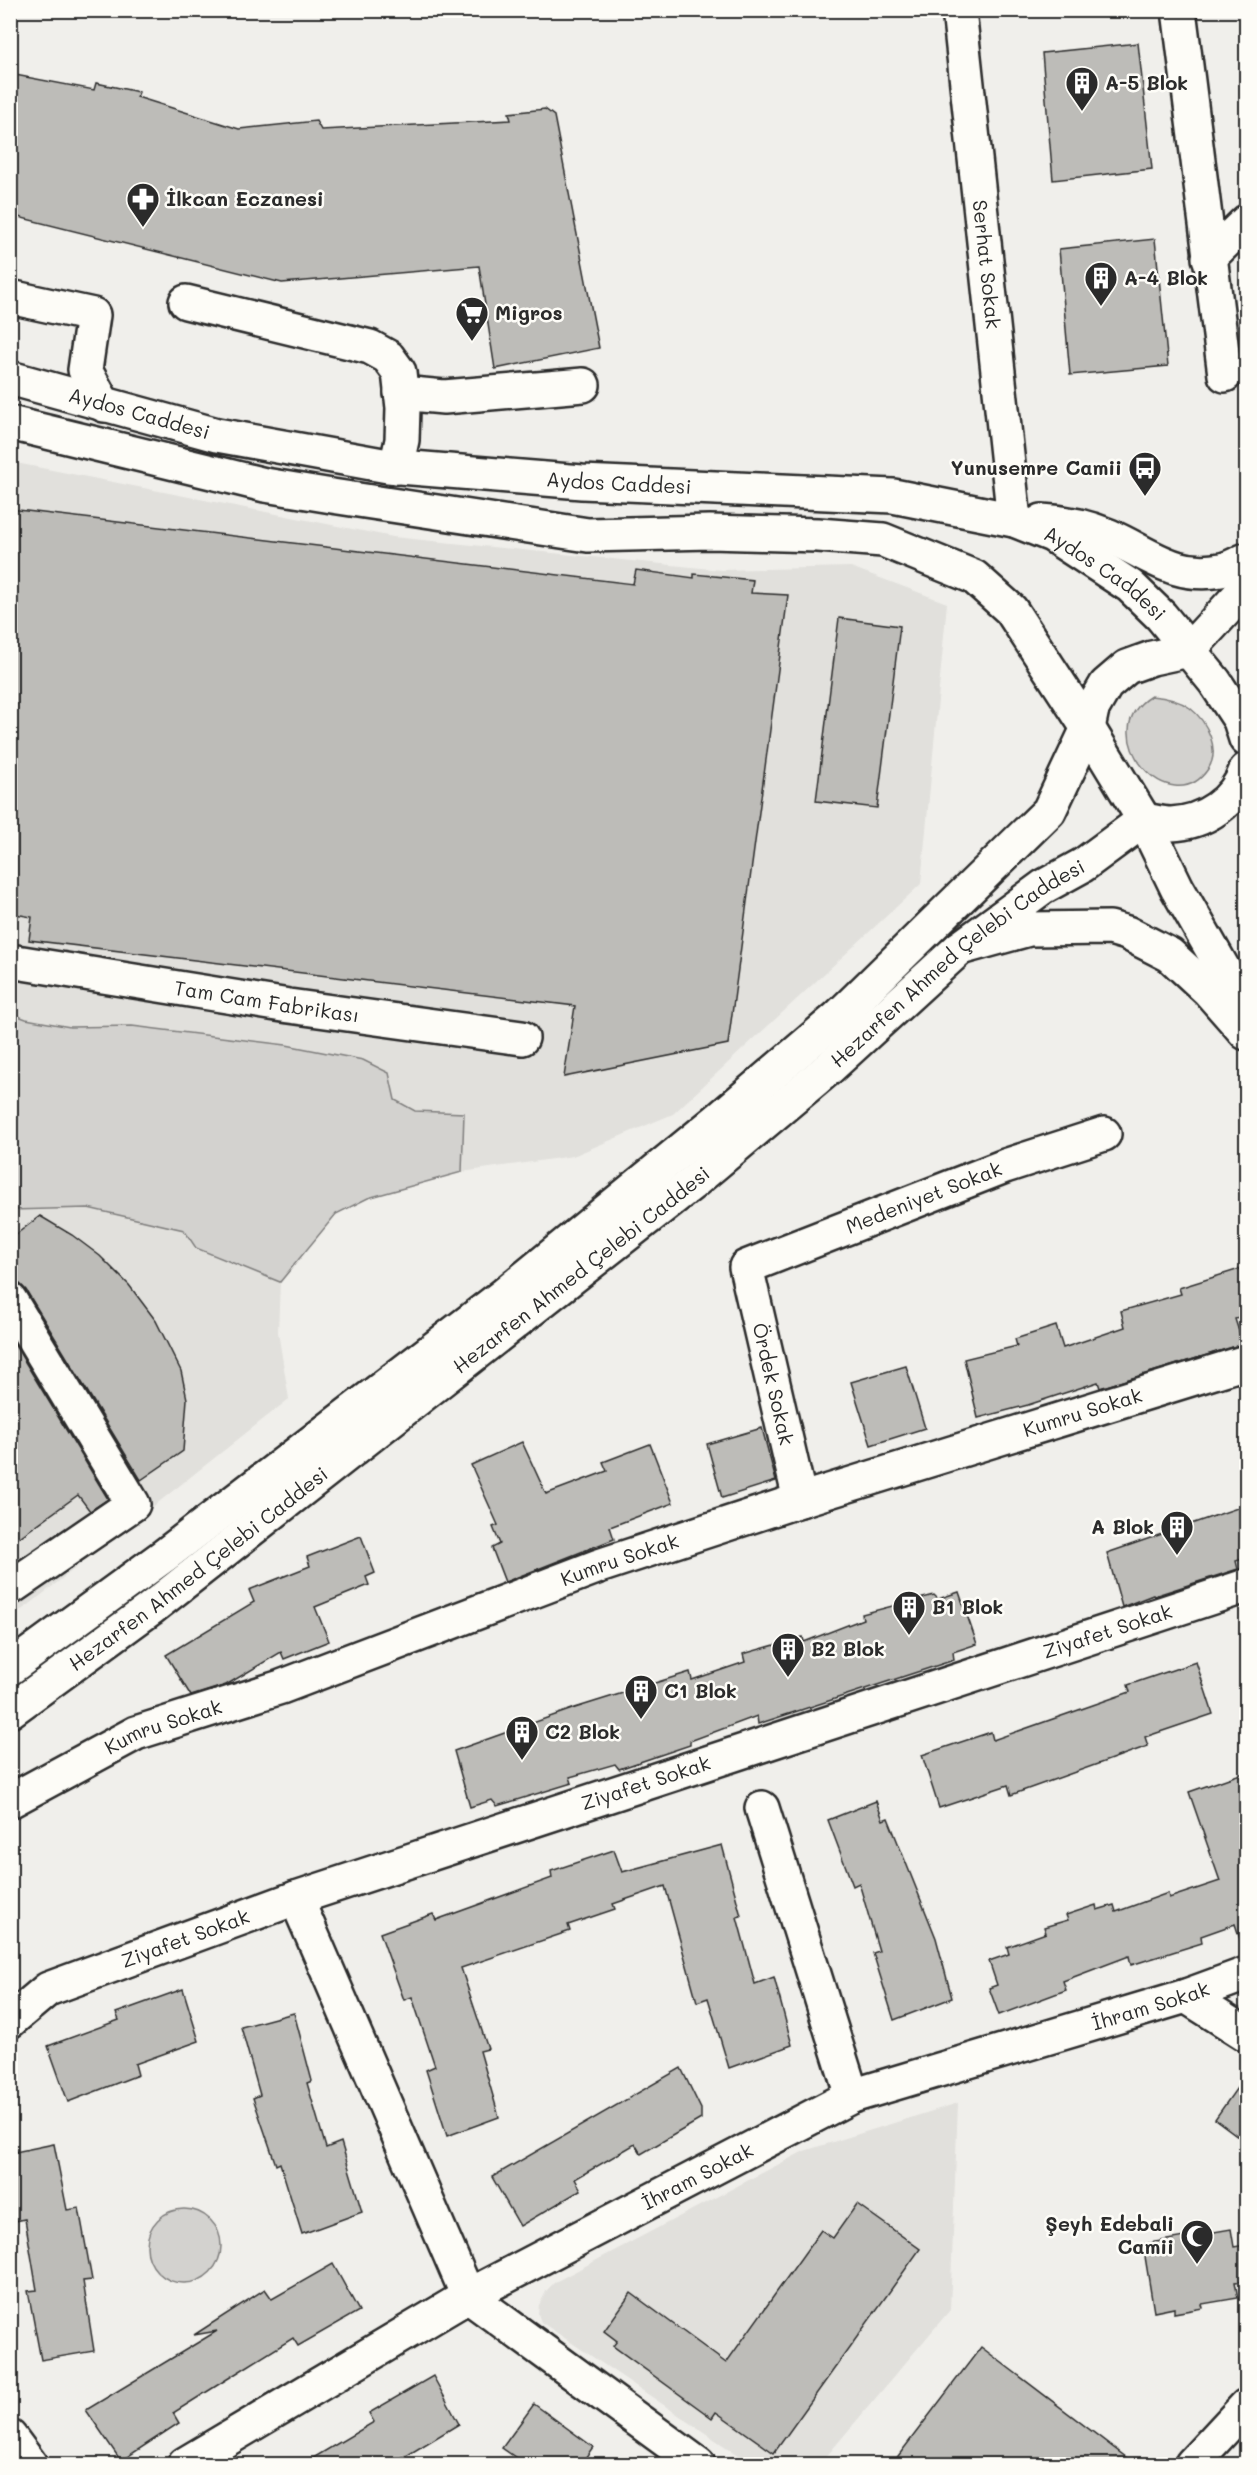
<svg xmlns="http://www.w3.org/2000/svg" width="1257" height="2475" font-family="Mali,sans-serif">
<style>
.built{fill:#e1e0dc}
.green{fill:#d3d2cf;stroke:#7f7e7d;stroke-width:1.5}
.building{fill:#bdbcb8;stroke:#2b2b2b;stroke-width:1.5}
.lines{fill:none;stroke-linecap:round;stroke-linejoin:round}
.minor-casing{stroke:#2b2b2b;stroke-width:38}
.major-casing{stroke:#2b2b2b;stroke-width:38}
.minor{stroke:#fdfcf7;stroke-width:33}
.major{stroke:#fdfcf7;stroke-width:33}
.labels{text-anchor:middle;stroke-width:5;stroke-linejoin:round;paint-order:stroke}
.poi-label{font-size:20px;font-weight:bold;fill:#2b2b2b;stroke:#fdfcf7;text-anchor:start}
.street-label{font-size:20px;fill:#2b2b2b;stroke:#fdfcf7}
</style>
<rect width="100%" height="100%" fill="#f0efeb"/>
<filter id="ink" filterUnits="userSpaceOnUse"><feTurbulence type="fractalNoise" baseFrequency=".0167" numOctaves="2"/><feDisplacementMap in="SourceGraphic" scale="12" xChannelSelector="R" yChannelSelector="G"/><feConvolveMatrix kernelMatrix="1 2 1 2 8 2 1 2 1" color-interpolation-filters="sRGB"/></filter>
<g filter="url(#ink)">
<g class="built">
<path d="M11 462 393 537 721 570 851 567 947 603 921 884 673 1114 573 1156 462 1172 368 1198 335 1214 280 1282 278 1332 289 1399 30 1604 11 1617Z"/>
<path d="M958 2103 950 2310 820 2464H751L541 2322 538 2314 539 2305 547 2290 555 2282 804 2151Z"/>
</g>
<g class="green">
<path d="M1151 696C1164 697 1179 700 1190 708 1207 721 1221 750 1208 769 1171 824 1090 733 1151 696Z"/>
<path d="M10 1013 26 1019 70 1027 132 1026 286 1045 363 1060 389 1073 395 1100 415 1111 464 1113 462 1172 368 1198 336 1214 280 1282 196 1248 184 1230 88 1208 11 1210Z"/>
<circle cx="184" cy="2246" r="37"/>
</g>
<g class="building">
<path d="M1138 43 1152 169 1053 180 1042 53Z"/>
<path d="M10 74 94 90 96 83 139 92 137 97 239 129 316 121 321 130 511 120 509 113 545 109 554 116 599 348 495 369 479 266 282 283 10 215Z"/>
<path d="M1155 239 1168 366 1070 375 1059 249Z"/>
<path d="M10 509 633 584 636 570 694 578V574L753 580 751 593 788 595 728 1044 564 1077 575 1006 29 940 32 917 10 913Z"/>
<path d="M839 618 900 626 877 808 816 801Z"/>
<path d="M40 1216 72 1235 100 1256 129 1285 156 1321 181 1371 187 1399 183 1451 141 1480 26 1290 20 1284 10 1281V1239Z"/>
<path d="M1246 1267V1316L1235 1319 1243 1344 1100 1388 1098 1382 1028 1405 978 1418 964 1359 1017 1346 1015 1339 1056 1326 1063 1348 1125 1327 1121 1311 1181 1294 1179 1288Z"/>
<path d="M10 1337 108 1499 90 1511 78 1495 10 1544Z"/>
<path d="M906 1366 925 1428 871 1445 851 1382Z"/>
<path d="M762 1428 776 1481 722 1498 707 1444Z"/>
<path d="M522 1442 546 1494 607 1471 603 1462 650 1444 673 1503 610 1527 614 1539 505 1582 492 1548 500 1544 493 1527 498 1525 471 1465Z"/>
<path d="M1246 1505V1558L1236 1561 1238 1569 1154 1596 1153 1595 1122 1607 1107 1553Z"/>
<path d="M361 1536 375 1573 366 1577 369 1585 315 1607 329 1641 284 1659 281 1652 226 1685 191 1696 166 1655 254 1602 249 1590 310 1566 307 1557Z"/>
<path d="M959 1592 977 1644 953 1652 954 1660 758 1724 757 1716 690 1741V1745L619 1769 615 1764 570 1777 572 1783 497 1806 492 1800 470 1807 454 1751 575 1708 690 1672 692 1680 745 1662 743 1654 803 1637 804 1642 863 1619 862 1614 934 1595 938 1599Z"/>
<path d="M1196 1662 1213 1714 1145 1737 1148 1746 1011 1795 1008 1785 939 1808 922 1755 991 1732 993 1740 1130 1692 1128 1685Z"/>
<path d="M1246 1772V1944L1242 1945 1235 1924 1201 1936 1202 1943 1131 1965 1129 1956 1063 1981 1066 1990 999 2015 989 1988 997 1985 989 1961 1009 1954 1007 1947 1046 1933 1044 1927 1068 1920 1066 1915 1096 1905 1097 1910 1114 1905 1116 1912 1168 1893 1169 1898 1220 1881 1189 1792Z"/>
<path d="M876 1801 883 1820 888 1818 936 1938 952 1998 894 2020 873 1953 879 1951 859 1883 853 1886 828 1820Z"/>
<path d="M722 1845 741 1916 737 1917 755 1984 774 1977 792 2045 729 2068 708 1998 697 2002 665 1886 613 1904 615 1909 568 1925 570 1931 461 1968 488 2049 480 2051 499 2117 447 2136 426 2070 435 2066 412 1997 404 2000 380 1933 433 1914 436 1920 552 1878 551 1871 614 1850 622 1872Z"/>
<path d="M183 1989 199 2041 135 2064 138 2075 68 2102 48 2046 119 2020 116 2013Z"/>
<path d="M294 2013 312 2081 307 2083 326 2148 341 2142 362 2212 302 2234 280 2163 276 2165 253 2098 260 2095 241 2027Z"/>
<path d="M681 2068 701 2109V2119L641 2154 635 2144 575 2179 581 2190 520 2226 492 2177Z"/>
<path d="M1246 2075V2142L1215 2119Z"/>
<path d="M54 2144 67 2210 79 2208 92 2280 83 2281 94 2351 41 2360 28 2291 37 2290 25 2219 15 2221 10 2197V2153Z"/>
<path d="M857 2204 920 2249 774 2453 716 2412 712 2418 613 2346 617 2341 604 2331 631 2293 726 2363 821 2230 833 2238Z"/>
<path d="M1231 2229 1234 2247 1246 2245V2281L1235 2282 1238 2298 1202 2304 1203 2308 1174 2313V2308L1154 2312 1143 2244Z"/>
<path d="M333 2264 359 2311 298 2346 293 2338 232 2376 173 2413 179 2423 121 2461 86 2410 217 2331 194 2335 265 2289 272 2299Z"/>
<path d="M981 2347 1135 2464H892Z"/>
<path d="M433 2376 459 2424 393 2464H303L374 2422 369 2413Z"/>
<path d="M534 2404 593 2447 581 2464H525L502 2448Z"/>
</g>
<g class="lines">
<defs>
<g id="minor">
<path id="s1" d="M959 10 1014 520"/>
<path d="M1179 10 1225 375"/>
<path d="M1209 258 1246 222"/>
<path d="M10 297 93 315 85 370 104 405"/>
<path d="M186 302 370 347 388 357 399 372 403 408 402 440 396 467"/>
<path d="M401 393 444 397 583 385"/>
<path id="s2" d="M10 961 289 1006 522 1038"/>
<path d="M10 1300 133 1504 10 1588"/>
<path id="s3" d="M800 1500 746 1267 1005 1166 1104 1134"/>
<path d="M10 1668 165 1555 505 1294 719 1119 837 1018 1049 811 1088 728"/>
<path id="s4" d="M10 1711 150 1609 691 1184 829 1068 960 948 1043 887 1083 865 1144 820"/>
<path id="s5" d="M10 1801 136 1733 281 1687 599 1566 800 1500 1246 1362"/>
<path d="M762 1808 852 2096"/>
<path d="M296 1898 468 2296 698 2464"/>
<path d="M1186 1996 1246 2034"/>
<path id="s6" d="M10 2021 48 1989 296 1898 1246 1586"/>
<path d="M10 2437 30 2464"/>
<path id="s7" d="M185 2464 468 2296 852 2096 1186 1996 1246 1974"/>
<path d="M1192 2464 1246 2406"/>
</g>
<g id="major">
<path id="s8" d="M10 378 217 435 388 466 582 482 893 496 1014 520 1052 535 1130 586 1161 616 1215 682 1240 720 1246 739"/>
<path d="M10 423 265 485 332 496 588 535 710 532 818 535 883 540 974 577 1011 610 1088 728 1144 820 1177 888 1246 1009"/>
<path d="M1042 521C1063 522 1088 527 1109 536 1148 553 1175 579 1221 570 1229 569 1238 563 1246 560"/>
<path d="M1088 728 1092 709 1106 685 1127 667 1152 658 1189 650 1246 588"/>
<path d="M1144 820C1152 821 1162 824 1171 824 1204 823 1236 801 1246 770"/>
<path d="M960 948 1029 929 1110 928 1127 933 1170 955 1209 991 1246 1033"/>
</g>
</defs>
<use href="#minor" class="minor-casing"/>
<use href="#major" class="major-casing"/>
<use href="#minor" class="minor"/>
<use href="#major" class="major"/>
</g>
</g>
<defs>
<symbol id="building-pin" viewBox="-11 -11 22 30"><path d="M0 17L-7.5 6A9.5 9.5 0 1 1 7.5 6Z" fill="#2b2b2b" stroke="#fdfcf7"/><path d="M-4-6H4V6H1V3H-1V6H-4ZM-2.5-4.3h1.7v1.8h-1.7ZM.8-4.3h1.7v1.8H.8ZM-2.5-1h1.7V.8h-1.7ZM.8-1h1.7V.8H.8Z" fill="#fff"/></symbol>
<symbol id="pharmacy-pin" viewBox="-11 -11 22 30"><path d="M0 17L-7.5 6A9.5 9.5 0 1 1 7.5 6Z" fill="#2b2b2b" stroke="#fdfcf7"/><path d="M-2-6h4v4h4v4h-4v4h-4v-4h-4v-4h4Z" fill="#fff"/></symbol>
<symbol id="supermarket-pin" viewBox="-11 -11 22 30"><path d="M0 17L-7.5 6A9.5 9.5 0 1 1 7.5 6Z" fill="#2b2b2b" stroke="#fdfcf7"/><path d="M-6-5.5h2.5l.6 2H6L4.5 2H-2.5L-4.4-4H-6ZM-1.5 3.2a1.3 1.3 0 1 0 .1 0ZM3 3.2a1.3 1.3 0 1 0 .1 0Z" fill="#fff"/></symbol>
<symbol id="bus-pin" viewBox="-11 -11 22 30"><path d="M0 17L-7.5 6A9.5 9.5 0 1 1 7.5 6Z" fill="#2b2b2b" stroke="#fdfcf7"/><path d="M-5-6H5V4H4V6H2V4H-2V6H-4V4H-5ZM-3.5-4V0h7V-4ZM-3.5 1.2v1.5H-2V1.2ZM2 1.2v1.5H3.5V1.2Z" fill="#fff"/></symbol>
<symbol id="mosque-pin" viewBox="-11 -11 22 30"><path d="M0 17L-7.5 6A9.5 9.5 0 1 1 7.5 6Z" fill="#2b2b2b" stroke="#fdfcf7"/><path d="M3.5-4.9A6 6 0 1 0 3.5 4.9A5 5 0 1 1 3.5-4.9Z" fill="#fff"/></symbol>
</defs>
<g fill-rule="evenodd">
<use href="#building-pin" x="1063" y="64" width="38" height="52"/>
<use href="#pharmacy-pin" x="124" y="180" width="38" height="52"/>
<use href="#building-pin" x="1082" y="259" width="38" height="52"/>
<use href="#supermarket-pin" x="453" y="294" width="38" height="52"/>
<use href="#bus-pin" x="1126" y="449" width="38" height="52"/>
<use href="#building-pin" x="1158" y="1508" width="38" height="52"/>
<use href="#building-pin" x="890" y="1588" width="38" height="52"/>
<use href="#building-pin" x="769" y="1630" width="38" height="52"/>
<use href="#building-pin" x="622" y="1672" width="38" height="52"/>
<use href="#building-pin" x="503" y="1713" width="38" height="52"/>
<use href="#mosque-pin" x="1178" y="2217" width="38" height="52"/>
</g>
<g class="labels">
<g class="poi-label">
<text x="1105" y="90">A-5 Blok</text>
<text x="166" y="206">İlkcan Eczanesi</text>
<text x="1124" y="285">A-4 Blok</text>
<text x="495" y="320">Migros</text>
<text x="1122" y="475" text-anchor="end">Yunusemre Camii</text>
<text x="1154" y="1534" text-anchor="end">A Blok</text>
<text x="932" y="1614">B1 Blok</text>
<text x="811" y="1656">B2 Blok</text>
<text x="664" y="1698">C1 Blok</text>
<text x="545" y="1739">C2 Blok</text>
<text x="1174" y="2231" text-anchor="end">Şeyh Edebali<tspan x="1174" dy="23">Camii</tspan></text>
</g>
<g class="street-label">
<text dy="7" stroke="none"><textPath href="#s1" startOffset="256">Serhat Sokak</textPath></text>
<text dy="7" stroke="none"><textPath href="#s8" startOffset="134">Aydos Caddesi</textPath></text>
<text dy="7" stroke="none"><textPath href="#s8" startOffset="620">Aydos Caddesi</textPath></text>
<text dy="7" stroke="none"><textPath href="#s8" startOffset="1124">Aydos Caddesi</textPath></text>
<text dy="7" stroke="none"><textPath href="#s4" startOffset="1208">Hezarfen Ahmed Çelebi Caddesi</textPath></text>
<text dy="7" stroke="none"><textPath href="#s2" startOffset="260">Tam Cam Fabrikası</textPath></text>
<text dy="7" stroke="none"><textPath href="#s3" startOffset="430">Medeniyet Sokak</textPath></text>
<text dy="7" stroke="none"><textPath href="#s4" startOffset="722">Hezarfen Ahmed Çelebi Caddesi</textPath></text>
<text transform="translate(773 1384) rotate(77)" y="7">Ördek Sokak</text>
<text dy="7" stroke="none"><textPath href="#s5" startOffset="1143">Kumru Sokak</textPath></text>
<text dy="7" stroke="none"><textPath href="#s5" startOffset="657">Kumru Sokak</textPath></text>
<text dy="7" stroke="none"><textPath href="#s4" startOffset="236">Hezarfen Ahmed Çelebi Caddesi</textPath></text>
<text dy="7" stroke="none"><textPath href="#s6" startOffset="1168">Ziyafet Sokak</textPath></text>
<text dy="7" stroke="none"><textPath href="#s5" startOffset="171">Kumru Sokak</textPath></text>
<text dy="7" stroke="none"><textPath href="#s6" startOffset="682">Ziyafet Sokak</textPath></text>
<text dy="7" stroke="none"><textPath href="#s6" startOffset="196">Ziyafet Sokak</textPath></text>
<text dy="7" stroke="none"><textPath href="#s7" startOffset="1074">İhram Sokak</textPath></text>
<text dy="7" stroke="none"><textPath href="#s7" startOffset="588">İhram Sokak</textPath></text>
</g>
</g>
<rect width="1257" height="2475" fill="none" stroke="#fdfcf7" stroke-width="36"/>
<rect x="18" y="18" width="1221" height="2439" fill="none" stroke="#2b2b2b" stroke-width="2" filter="url(#ink)"/>
</svg>
